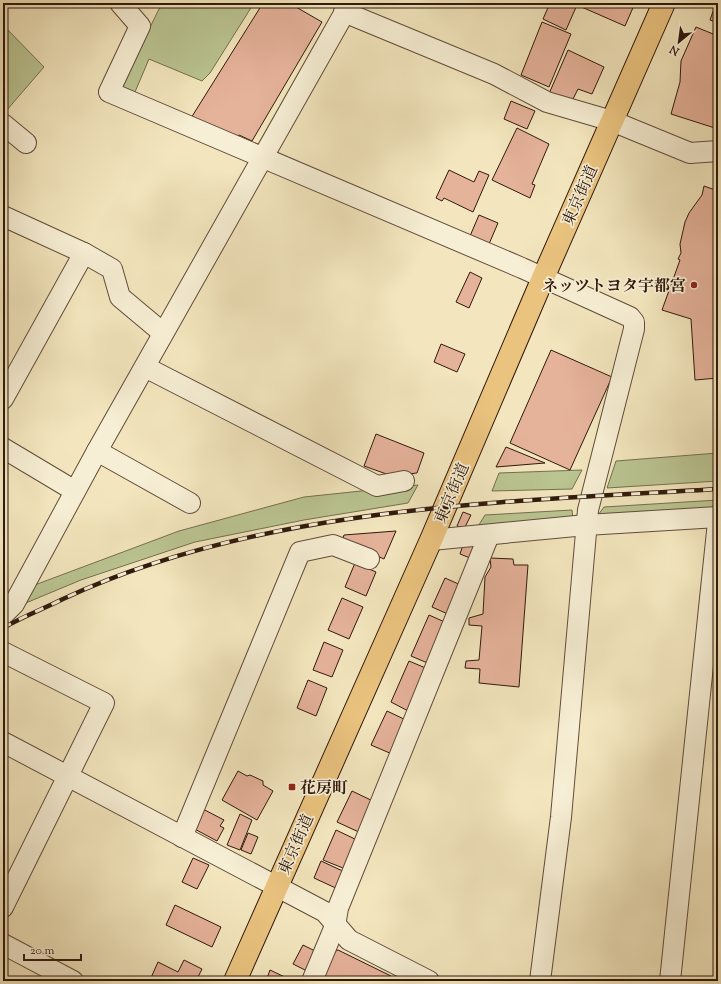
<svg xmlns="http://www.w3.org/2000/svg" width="721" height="984" font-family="'Sorts Mill Goudy','Noto Serif JP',serif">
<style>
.green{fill:#bac592;stroke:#756f50}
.building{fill:#e5b29a;stroke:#30190d}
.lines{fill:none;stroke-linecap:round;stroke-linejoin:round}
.street-casing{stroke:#614c39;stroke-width:22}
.highway-casing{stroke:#30190d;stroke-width:24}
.street{stroke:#f7efd5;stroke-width:20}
.highway{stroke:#eac37f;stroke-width:22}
.rail-casing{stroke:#30190d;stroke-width:4.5}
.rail{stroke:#f7efd5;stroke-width:3;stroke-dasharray:9;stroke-linecap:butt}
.poi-dot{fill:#8f2418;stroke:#f7efd5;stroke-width:1.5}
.labels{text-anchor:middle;stroke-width:3.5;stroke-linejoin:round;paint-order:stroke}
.street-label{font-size:16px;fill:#30190d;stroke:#f7efd5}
.poi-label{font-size:16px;font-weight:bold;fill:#30190d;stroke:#f7efd5;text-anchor:end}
</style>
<rect width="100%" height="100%" fill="#f3e6be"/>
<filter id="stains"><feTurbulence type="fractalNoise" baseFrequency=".005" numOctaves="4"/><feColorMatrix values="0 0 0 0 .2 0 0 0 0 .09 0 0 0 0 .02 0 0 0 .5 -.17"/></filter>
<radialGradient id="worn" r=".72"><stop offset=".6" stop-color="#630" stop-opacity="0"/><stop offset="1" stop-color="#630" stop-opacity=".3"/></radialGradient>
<g class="green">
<path d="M166 3H254L210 73 202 81 149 59 135 92 121 86 159 9Z"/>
<path d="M3 25 44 67 6 111 3 109Z"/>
<path d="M718 453V481L607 488 616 461Z"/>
<path d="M582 470 572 489 492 491 499 473Z"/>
<path d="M418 485 408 503 304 520 195 542 81 580 21 605 32 586 179 531 304 497Z"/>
<path d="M718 500V513L595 519 604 507Z"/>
<path d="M572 510 573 519 477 528 485 515Z"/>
</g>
<g class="building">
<path d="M263 3H289L322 22 252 141 239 135 235 138 191 118Z"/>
<path d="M550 3H635L625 26 577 5 566 30 543 19Z"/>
<path d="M716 3H718V23L710 20Z"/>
<path d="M542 22 571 34 549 87 521 75Z"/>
<path d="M696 27 718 36V129L671 114 680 82 681 61Z"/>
<path d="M568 50 604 67 592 94 578 89 572 101 548 96Z"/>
<path d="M511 101 535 111 527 129 504 119Z"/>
<path d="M517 128 549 144 532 184 535 185 530 198 492 180Z"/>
<path d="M449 170 474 182 479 171 489 175 473 212 444 198 442 201 436 198Z"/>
<path d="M704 186 718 191V378L695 380 691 319 662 310 680 260 678 259 681 253 680 244 685 222 689 213 702 195Z"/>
<path d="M479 215 498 223 489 244 470 236Z"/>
<path d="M470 272 482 278 469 308 456 302Z"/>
<path d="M441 344 465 354 457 372 434 362Z"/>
<path d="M551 350 612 377 570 470 510 443Z"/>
<path d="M376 434 424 453 417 473 392 476 364 466Z"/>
<path d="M506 447 545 463 496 467Z"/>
<path d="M463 512 471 515 464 529 457 526Z"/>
<path d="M396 531 384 559 342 540 344 535Z"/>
<path d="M464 542 474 547 470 558 460 554Z"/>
<path d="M490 558 513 559 514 565H528L519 687 479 683 480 669 465 668 466 661 479 660 482 626 469 625V618L483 614 485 577 491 567Z"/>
<path d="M355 563 376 572 366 596 345 587Z"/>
<path d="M445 578 463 586 450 615 432 607Z"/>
<path d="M342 598 363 607 349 639 328 630Z"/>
<path d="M429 615 447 623 430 664 411 656Z"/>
<path d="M324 642 343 650 332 677 313 670Z"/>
<path d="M409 661 428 669 412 713 391 702Z"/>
<path d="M308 680 327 688 316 716 297 708Z"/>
<path d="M387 711 408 721 392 754 371 745Z"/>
<path d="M238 771 247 776 250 775 263 781V785L273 791 257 820 222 800Z"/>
<path d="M352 791 375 802 361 833 337 822Z"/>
<path d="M199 807 224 820 220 826 224 828 217 841 189 826Z"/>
<path d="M240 814 252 820 240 850 227 845Z"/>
<path d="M336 830 357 840 348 870 323 860Z"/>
<path d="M248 833 258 837 251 854 241 850Z"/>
<path d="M193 858 209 865 197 889 182 882Z"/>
<path d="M321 861 347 873 340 890 314 878Z"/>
<path d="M175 905 221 927 212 947 166 925Z"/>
<path d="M303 945 317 952 307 971 293 964Z"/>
<path d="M338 950 391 976 389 981H330L321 977 333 952Z"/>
<path d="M184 960 202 969 196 981 150 980 158 962 178 972Z"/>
<path d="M270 970 291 980V981H266Z"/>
</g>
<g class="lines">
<defs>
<g id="street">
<path d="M120 3 140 26 109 92 522 268 630 317 634 322V329L588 510 561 817 540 981"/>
<path d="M344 12 494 74 547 102 612 121 690 153 718 151"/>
<path d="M3 124 26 143"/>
<path d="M3 216 84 253 112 269 120 297 163 333"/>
<path d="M145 367 377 486 404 481"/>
<path d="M3 399 84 253"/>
<path d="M3 448 75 491"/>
<path d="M97 451 190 503"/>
<path d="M431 540 586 525 718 517"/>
<path d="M3 615 14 604 97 451 350 3"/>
<path d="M3 652 104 703 3 907"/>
<path d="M3 742 325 912 349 940 429 981"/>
<path d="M182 837 300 552 333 545 369 559"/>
<path d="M3 944 73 981"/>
<path d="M312 981 335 926 338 908 489 535"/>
<path d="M670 981 718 522"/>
</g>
<path id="highway" d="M235 981 431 540 543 278 664 3"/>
</defs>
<use href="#street" class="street-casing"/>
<use href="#highway" class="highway-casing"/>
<use href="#street" class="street"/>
<use href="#highway" class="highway"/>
<defs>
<path id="rail" d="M3 628C22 617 43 609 63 599 262 506 502 502 718 489"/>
</defs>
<use href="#rail" class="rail-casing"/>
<use href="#rail" class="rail"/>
</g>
<g class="poi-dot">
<circle cx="694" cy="285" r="4"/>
<rect x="288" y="783" width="8" height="8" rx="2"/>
</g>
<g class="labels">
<g class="street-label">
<text transform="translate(579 195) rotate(-66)" y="6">東京街道</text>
<text transform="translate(451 493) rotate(-67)" y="6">東京街道</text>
<text transform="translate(295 844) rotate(-66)" y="6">東京街道</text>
</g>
<g class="poi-label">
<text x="686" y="291">ネッツトヨタ宇都宮</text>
<text x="300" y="793" text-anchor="start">花房町</text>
</g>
</g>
<rect width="721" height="984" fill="none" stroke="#f3e6be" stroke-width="16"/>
<rect x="4" y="4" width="713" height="976" fill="none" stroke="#30190d" stroke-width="2"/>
<rect x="8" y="8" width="705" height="968" fill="none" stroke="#30190d"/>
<g transform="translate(679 42) rotate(209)" stroke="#f7efd5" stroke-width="3" paint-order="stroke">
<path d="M0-3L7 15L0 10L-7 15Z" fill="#30190d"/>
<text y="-6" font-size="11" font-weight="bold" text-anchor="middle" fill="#30190d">N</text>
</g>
<path d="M24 954v6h57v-6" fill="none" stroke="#30190d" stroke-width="2"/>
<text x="30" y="954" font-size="12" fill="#30190d" stroke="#f7efd5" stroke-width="3" paint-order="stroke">20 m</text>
<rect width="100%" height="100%" filter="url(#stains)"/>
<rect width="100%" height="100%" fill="url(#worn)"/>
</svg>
